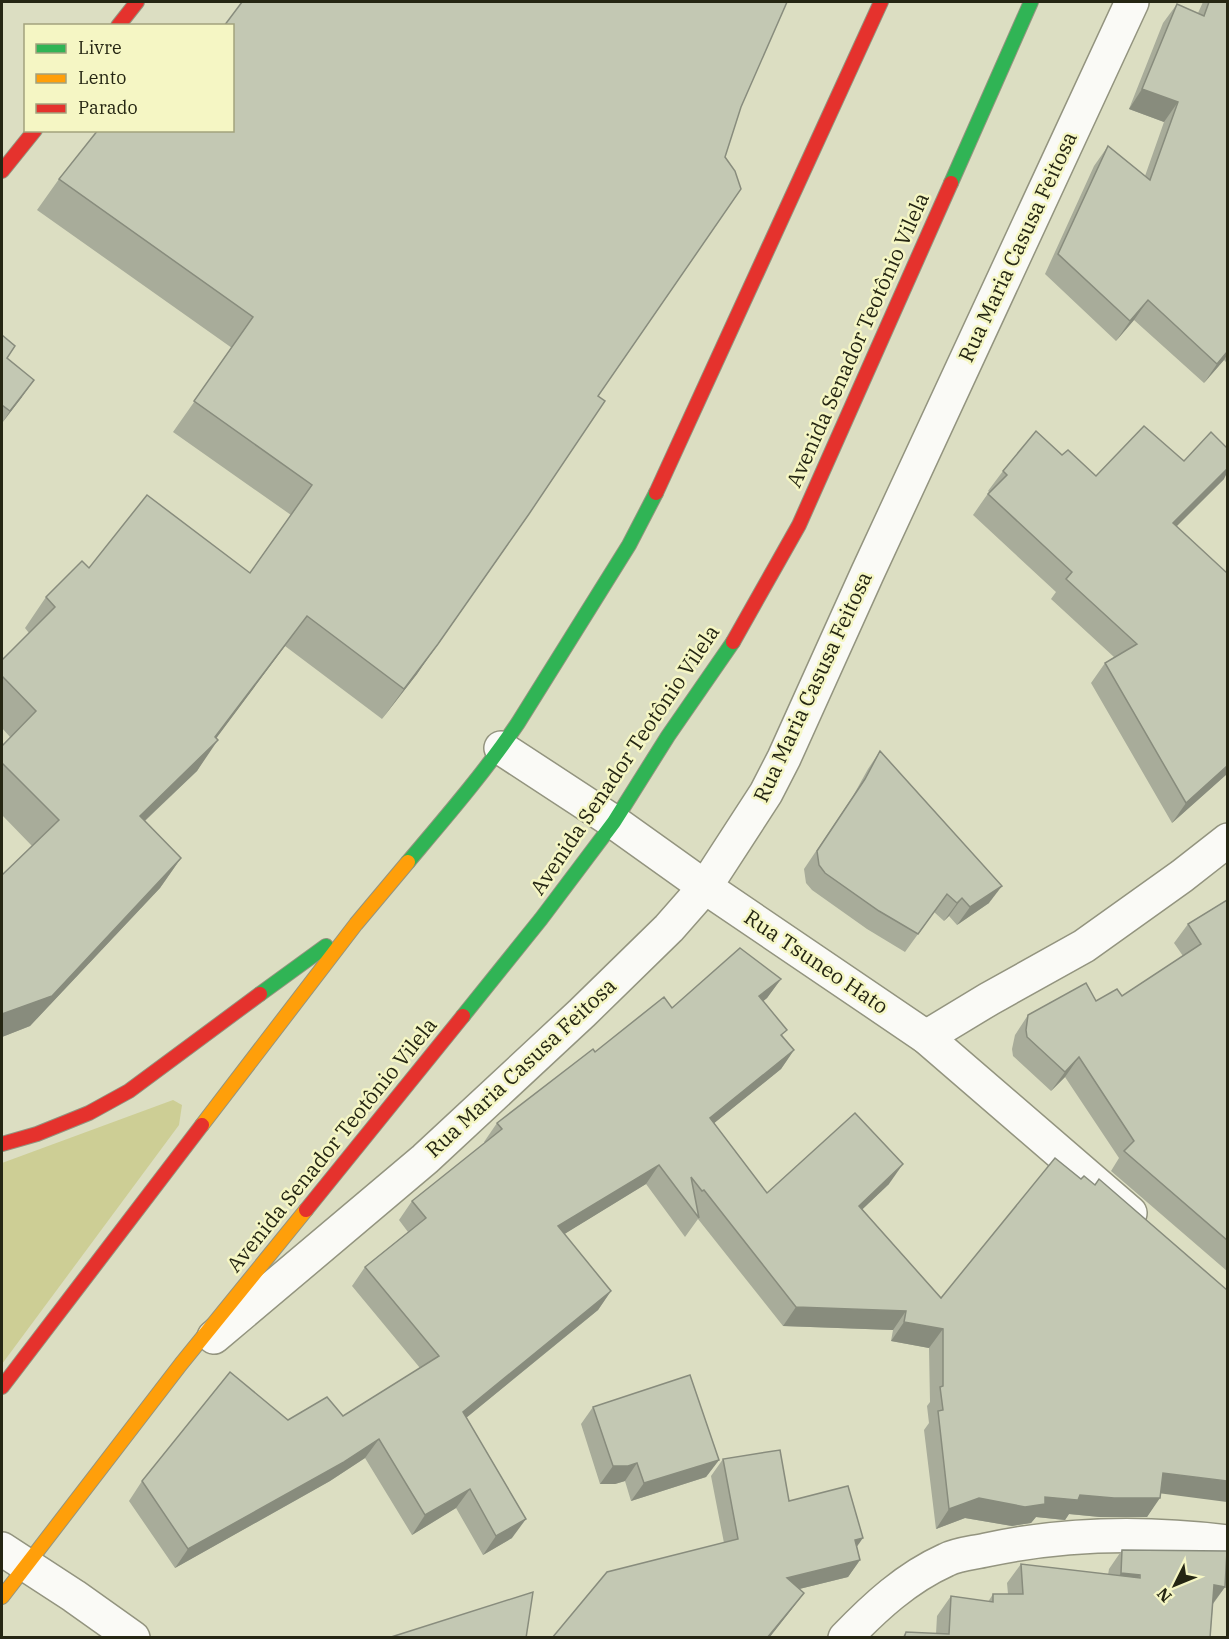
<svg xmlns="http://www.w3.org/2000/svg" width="1229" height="1639" font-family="'IBM Plex Serif',serif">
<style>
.green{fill:#cdce95}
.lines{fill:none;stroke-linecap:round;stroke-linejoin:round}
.street-casing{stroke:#93947f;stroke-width:36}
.fast-casing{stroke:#93947f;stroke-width:16}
.slow-casing{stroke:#93947f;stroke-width:16}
.jam-casing{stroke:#93947f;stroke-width:16}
.street{stroke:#fafaf6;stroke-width:33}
.fast{stroke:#30b455;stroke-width:14}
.slow{stroke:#ff9f0a;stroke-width:14}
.jam{stroke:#e5322d;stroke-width:14}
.wall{fill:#a8ac9a}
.shaded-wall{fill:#888c7d}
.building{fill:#c3c8b3;stroke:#888c7d;stroke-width:1.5}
.labels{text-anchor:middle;stroke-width:5;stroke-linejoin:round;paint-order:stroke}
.street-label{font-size:21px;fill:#252613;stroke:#f5f6c4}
</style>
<rect width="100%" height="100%" fill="#dcdec2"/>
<path class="green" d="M173 1100 182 1105 179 1125 2 1364V1163Z"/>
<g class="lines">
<defs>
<g id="street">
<path d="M501 748 614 822 705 887 926 1037 1130 1213"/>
<path d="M926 1037 989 999 1084 946 1182 876 1228 840"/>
<path d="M214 1337 425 1159 582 1013 669 928 705 887 766 793 784 758 867 574 1132 2"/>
<path d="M2 1549 74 1596 133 1638"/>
<path d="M845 1638C875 1607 906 1578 946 1560 958 1554 973 1553 986 1550 1064 1533 1148 1532 1228 1542"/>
</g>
<g id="fast">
<path d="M951 183 1031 2"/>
<path d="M408 862C446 817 485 772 518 723L629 545 656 493"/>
<path d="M260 994 326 946"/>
<path d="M463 1016 541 919 614 822 668 736 733 642"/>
</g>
<g id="slow">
<path d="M202 1125 356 924 408 862"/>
<path d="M2 1597 181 1364 306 1210"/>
</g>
<g id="jam">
<path d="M118 26 137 2"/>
<path d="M2 171 35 130"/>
<path d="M656 493 881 2"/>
<path d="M733 642 799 525 951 183"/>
<path d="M2 1144 37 1134 89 1113 129 1091 260 994"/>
<path d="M306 1210 463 1016"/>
<path d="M2 1387 202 1125"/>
</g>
</defs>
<use href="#street" class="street-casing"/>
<use href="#fast" class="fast-casing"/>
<use href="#slow" class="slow-casing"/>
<use href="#jam" class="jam-casing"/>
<use href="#street" class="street"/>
<use href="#fast" class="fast"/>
<use href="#slow" class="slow"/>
<use href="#jam" class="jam"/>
</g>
<g class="wall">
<path d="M1203 2H1227V363L1224 360 1204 383 1134 320 1116 341 1045 274 1094 166 1108 146 1145 176 1164 122 1129 109 1163 23 1177 4 1198 13Z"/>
<path d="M59 179 598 396 417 674 382 719 285 646 216 738 197 771 145 821 181 858 160 888 30 1026 2 1037V875L32 846 2 815V746L10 737 2 728V660L29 633 25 628 46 597 89 568 250 573 291 515 173 432 232 348 37 210Z"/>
<path d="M2 335 7 358 22 397 2 423Z"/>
<path d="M1062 455 1096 476 1184 461 1224 479 1176 526 1227 774 1172 823 1091 683 1105 663 1114 657 1051 599 1056 592 973 515 989 492 988 491 1003 471Z"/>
<path d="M880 751 989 903 957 925 949 916 944 921 934 912 905 952 867 929 812 890 806 883 804 869 853 796 868 769Z"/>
<path d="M1227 900V1271L1111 1171 1119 1158 1065 1077 1051 1091 1013 1056 1012 1049 1015 1035 1028 1015 1122 996 1183 956 1174 943 1188 924Z"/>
<path d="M781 979 767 998 763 1001 783 1036 794 1050 781 1069 714 1123 767 1193 889 1184 862 1209 941 1298 1161 1494 1147 1517H1100L1069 1514 1065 1520 1036 1517 1031 1523 1012 1526 965 1518 936 1529 924 1430 929 1423 927 1406 930 1402 929 1348 891 1341 893 1330 783 1326 698 1219 685 1237 646 1184 564 1234 611 1291 598 1310 466 1418 512 1538 483 1555 456 1508 412 1535 365 1458 330 1481 175 1568 129 1501 142 1481 288 1420 343 1416 420 1368 352 1286 365 1267 408 1232 399 1220 412 1201 485 1143 484 1142 497 1123 595 1052 672 1008Z"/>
<path d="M593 1407 719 1460 706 1477 631 1501 625 1481 615 1484H600L581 1424Z"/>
<path d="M723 1459 789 1501 857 1547 860 1560 848 1577 799 1589 804 1593 791 1610 769 1638H552L724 1543 711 1476Z"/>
<path d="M1122 1550 1225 1587 1213 1604 1210 1638H902L906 1632 936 1634 937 1616 951 1596 988 1602 993 1594H1008L1007 1583 1021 1564 1108 1575 1109 1569Z"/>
</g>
<g class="shaded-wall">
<path d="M1142 89 1178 102 1164 122 1129 109Z"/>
<path d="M1148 300 1134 320 1116 341 1130 321Z"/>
<path d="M1227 352V355L1224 360 1204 383 1217 364Z"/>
<path d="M34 380 22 397 2 423 10 411Z"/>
<path d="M1227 469V473L1224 479 1159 544 1173 523Z"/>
<path d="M529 514 417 674 382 719 404 689Z"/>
<path d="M307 616 285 646 206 752 218 740 197 771 118 846 140 816 215 737Z"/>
<path d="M1227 766V774L1172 823 1186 803Z"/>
<path d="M181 858 160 888 30 1026 2 1037V1014Z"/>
<path d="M1002 886 989 903 957 925 970 907Z"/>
<path d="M962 898 949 916 944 921 957 903Z"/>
<path d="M781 979 767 998 746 1016 759 996Z"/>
<path d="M794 1050 781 1069 697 1137 710 1118Z"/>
<path d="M1079 1057 1065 1077 1051 1091 1065 1072Z"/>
<path d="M903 1164 889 1184 846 1225 859 1206Z"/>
<path d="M659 1165 646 1184 545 1246 558 1226Z"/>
<path d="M611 1291 598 1310 450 1431 463 1412Z"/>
<path d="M796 1307 906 1311 893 1330 783 1326Z"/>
<path d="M904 1322 943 1329 929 1348 891 1341Z"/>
<path d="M379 1439 365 1458 330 1481 175 1568 188 1549Z"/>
<path d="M719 1460 706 1477 631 1501 644 1483Z"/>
<path d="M637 1463 625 1481 615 1484H600L613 1466Z"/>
<path d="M1163 1473 1227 1481V1502L1150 1492Z"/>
<path d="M470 1489 456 1508 412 1535 425 1515Z"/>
<path d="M1080 1495 1160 1498 1147 1517H1100L1069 1514 1065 1520 1036 1517 1031 1523 1012 1526 965 1518 936 1529 949 1509 979 1498 1045 1497Z"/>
<path d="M526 1519 512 1538 483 1555 496 1536Z"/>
<path d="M863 1538 851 1555 855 1540Z"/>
<path d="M860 1560 848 1577 775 1595 787 1578Z"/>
<path d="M1121 1573 1140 1575 1127 1594 1107 1592Z"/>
<path d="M1214 1585 1225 1587 1211 1606Z"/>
<path d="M804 1593 791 1610 769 1638H767Z"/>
</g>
<g class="building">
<path d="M242 2H787L741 107 725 157 735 171 741 189 598 396 605 401 529 514 438 644 404 689 307 616 215 737 218 740 140 816 181 858 52 996 2 1014V875L59 820 2 763V746L36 711 2 676V660L55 607 46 597 82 561 89 568 147 495 250 573 312 485 194 401 253 317 59 179 98 130H232V26H224Z"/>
<path d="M1209 2H1227V352L1217 364 1148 300 1130 321 1058 254 1108 146 1150 180 1178 102 1142 89 1177 4 1204 16Z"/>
<path d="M2 335 15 346 7 358 34 380 10 411 2 405Z"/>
<path d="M1144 426 1184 461 1211 432 1227 448V469L1173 523 1227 573V766L1186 803 1105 663 1137 644 1066 579 1072 572 988 494 1007 475 1003 471 1036 431 1062 455 1068 450 1096 476Z"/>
<path d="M880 751 1002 886 970 907 962 898 957 903 947 894 918 934 879 911 825 873 819 865 817 851 865 779Z"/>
<path d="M1227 900V1240L1124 1151 1134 1141 1079 1057 1065 1072 1027 1037 1026 1030 1028 1015 1086 983 1096 1001 1117 989 1122 996 1201 944 1188 924Z"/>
<path d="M740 948 781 979 759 996 787 1030 781 1035 794 1050 710 1118 767 1193 855 1113 903 1164 859 1206 941 1298 1055 1158 1081 1179 1084 1176 1095 1185 1099 1179 1227 1290V1481L1163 1473 1160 1498H1114L1080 1495 1078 1500H1077L1045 1497V1504L1025 1507 979 1498 949 1509 938 1411 943 1410 940 1387 943 1386V1329L904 1322 906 1311 796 1307 704 1190 702 1191 691 1177 699 1218 659 1165 558 1226 611 1291 463 1412 526 1519 496 1536 470 1489 425 1515 379 1439 344 1462 188 1549 142 1481 230 1372 288 1420 327 1397 343 1416 439 1356 365 1267 426 1218 412 1201 502 1129 497 1123 593 1049 595 1052 664 997 672 1008Z"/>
<path d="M690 1375 719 1460 644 1483 637 1463 628 1466H613L593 1407Z"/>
<path d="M780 1450 789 1501 848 1486 863 1538 855 1540 860 1560 787 1578 804 1593 767 1638H552L607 1572 738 1539 723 1459Z"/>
<path d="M1122 1550 1227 1551 1225 1587 1214 1585 1210 1638H904L906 1632 949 1634 951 1596 993 1602V1594H1023L1021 1564 1140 1578V1575L1121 1573Z"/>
<path d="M533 1592 526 1638H388Z"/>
</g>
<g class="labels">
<g class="street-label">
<text transform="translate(1018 247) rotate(-65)" y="7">Rua Maria Casusa Feitosa</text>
<text transform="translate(858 340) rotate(-66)" y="7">Avenida Senador Teotônio Vilela</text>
<text transform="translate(813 687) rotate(-65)" y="7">Rua Maria Casusa Feitosa</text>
<text transform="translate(625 760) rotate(-56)" y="7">Avenida Senador Teotônio Vilela</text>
<text transform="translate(816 962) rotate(34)" y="7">Rua Tsuneo Hato</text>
<text transform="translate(521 1068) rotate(-43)" y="7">Rua Maria Casusa Feitosa</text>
<text transform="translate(332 1145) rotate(-51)" y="7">Avenida Senador Teotônio Vilela</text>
</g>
</g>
<rect width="1229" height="1639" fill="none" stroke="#252613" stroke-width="6"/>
<rect x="24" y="24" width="210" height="108" fill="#f5f6c4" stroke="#a2a37d" stroke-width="1.5"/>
<rect x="36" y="44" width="30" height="9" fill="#30b455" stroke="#a2a37d" stroke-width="1.5"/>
<text x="78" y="54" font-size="18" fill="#252613">Livre</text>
<rect x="36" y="74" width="30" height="9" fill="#ff9f0a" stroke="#a2a37d" stroke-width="1.5"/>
<text x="78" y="84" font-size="18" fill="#252613">Lento</text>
<rect x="36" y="104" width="30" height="9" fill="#e5322d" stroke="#a2a37d" stroke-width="1.5"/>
<text x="78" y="114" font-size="18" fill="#252613">Parado</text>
<g transform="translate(1175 1585) rotate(227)" stroke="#f5f6c4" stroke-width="4.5" paint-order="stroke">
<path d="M0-4.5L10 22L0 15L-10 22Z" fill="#252613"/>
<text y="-9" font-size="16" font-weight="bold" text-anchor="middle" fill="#252613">N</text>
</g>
</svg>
